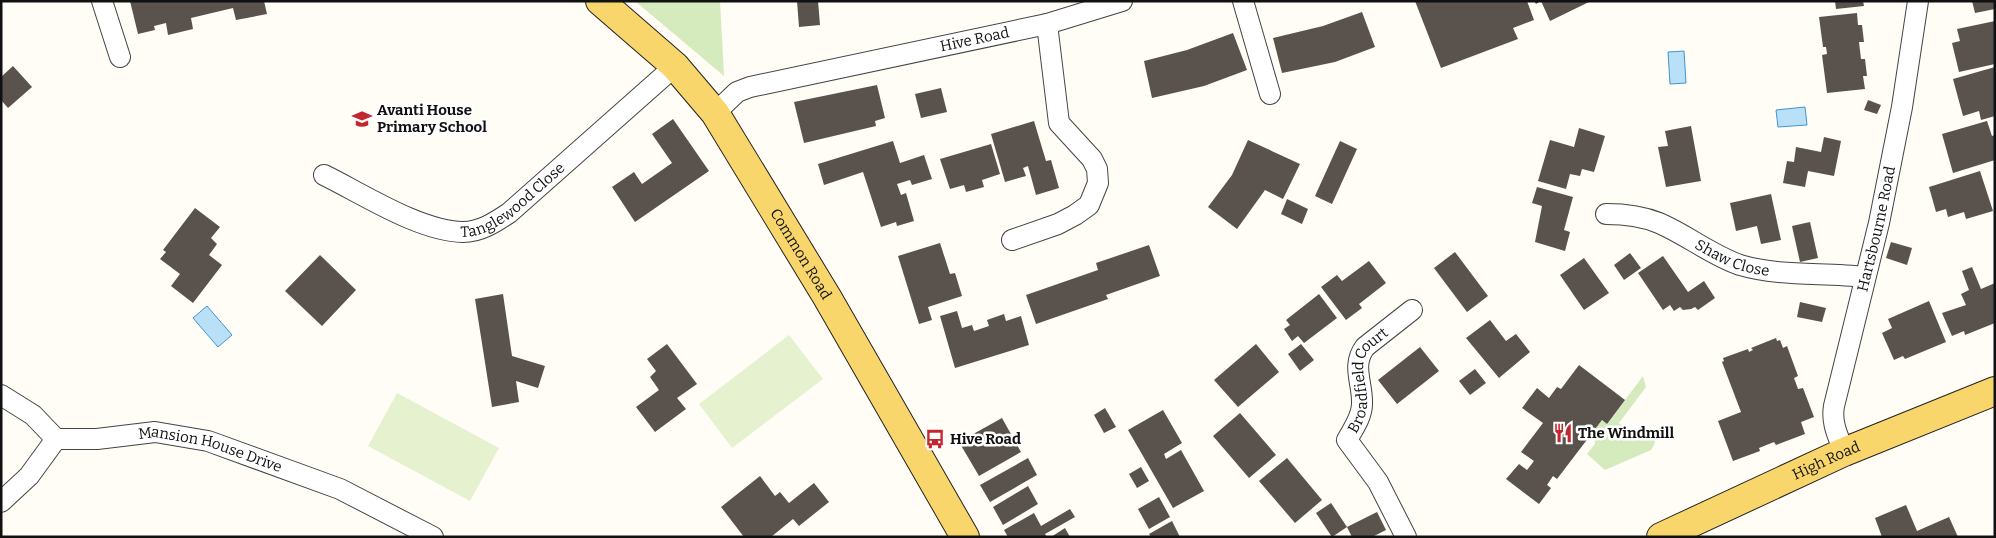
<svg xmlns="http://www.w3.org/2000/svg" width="1996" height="538" font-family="Bitter,serif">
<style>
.green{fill:#d5ebbd}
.pitch{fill:#e6f2cf}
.water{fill:#b9e0f7;stroke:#3f96cf}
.building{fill:#5a524d}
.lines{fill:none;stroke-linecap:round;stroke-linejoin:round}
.minor-casing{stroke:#444;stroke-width:22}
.primary-casing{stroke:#222;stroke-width:30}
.minor{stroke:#fff;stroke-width:20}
.primary{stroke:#f9d66b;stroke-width:28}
.labels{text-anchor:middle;stroke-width:5;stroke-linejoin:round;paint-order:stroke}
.street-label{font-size:15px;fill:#111;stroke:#fff}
.poi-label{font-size:15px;font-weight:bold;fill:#111;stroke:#fff;text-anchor:start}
</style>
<rect width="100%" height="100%" fill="#fffdf5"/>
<g class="green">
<path d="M635 1H720L724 76Z"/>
<path d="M1643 376 1646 387 1619 423 1635 436C1641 430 1648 431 1654 436L1655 443 1651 450 1605 470 1587 454 1595 444 1594 431 1602 420 1607 424Z"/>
</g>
<g class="pitch">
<path d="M789 335 823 379 732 448 699 404Z"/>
<path d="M397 393 499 448 470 501 368 446Z"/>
</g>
<g class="water">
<path d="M1684 51 1686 83 1670 84 1668 52Z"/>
<path d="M1805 107 1807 125 1778 127 1776 110Z"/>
<path d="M207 306 232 335 218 347 193 318Z"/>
</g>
<g class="building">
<path d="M130 1H264L267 14 236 20 233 8 191 18 193 29 168 35 166 23 154 26 155 30 138 34Z"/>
<path d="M797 1H818L820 25 799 27Z"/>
<path d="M1415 1H1527L1534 20 1513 28 1518 39 1441 68Z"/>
<path d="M1534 1H1591L1550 21 1541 1 1536 4Z"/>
<path d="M1835 1H1863L1864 6 1836 9Z"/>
<path d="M1972 1H1995V9L1975 13Z"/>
<path d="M1362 12 1375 47 1335 62 1282 73 1273 38 1323 26Z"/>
<path d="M1857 13 1858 25H1862L1864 42H1859L1861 59H1865L1867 76H1863L1865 89 1827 93 1822 55 1827 54 1826 47H1823L1819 17Z"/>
<path d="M1995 21V64L1959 72 1952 43 1960 41 1957 29Z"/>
<path d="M1233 33 1247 70 1204 86 1152 98 1144 61 1187 50Z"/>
<path d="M13 66 32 87 8 108 1 100V77Z"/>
<path d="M1995 67V116L1981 120 1979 111 1963 116 1953 79Z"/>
<path d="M877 85 885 118 875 121 876 126 804 143 794 102Z"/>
<path d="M941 88 947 112 921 118 915 94Z"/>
<path d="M1868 100 1881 105 1877 114 1864 110Z"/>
<path d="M673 119 709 171 635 222 612 187 634 172 642 184 672 163 652 134Z"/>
<path d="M1034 121 1046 161 1051 160 1059 188 1036 195 1028 166 1023 168 1026 176 1005 182 991 134Z"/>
<path d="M1987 121 1992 136 1995 135V160L1953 173 1942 134Z"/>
<path d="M1691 126 1701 181 1666 187 1658 147 1668 146 1665 131Z"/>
<path d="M1579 128 1605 136 1594 172 1582 169 1580 176 1570 174 1566 189 1538 181 1550 140 1574 147Z"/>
<path d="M1824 137 1841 141 1834 176 1808 171 1805 187 1783 183 1787 161 1794 162 1796 147 1821 152Z"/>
<path d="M1248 140 1300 164 1283 199 1265 190 1237 229 1208 207 1232 175Z"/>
<path d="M893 141 900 163 924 155 932 179 912 185 910 180 897 184 901 195 906 193 914 221 897 226 896 222 881 227 863 172 824 185 818 164Z"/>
<path d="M1340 141 1357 149 1332 204 1315 196Z"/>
<path d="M991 144 1000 174 982 180 984 187 966 192 964 185 950 189 940 159Z"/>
<path d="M1980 171 1993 211 1966 219 1964 212 1948 217 1946 209 1936 212 1929 187Z"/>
<path d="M1537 187 1573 197 1564 230 1570 232 1565 251 1535 242 1542 206 1532 203Z"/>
<path d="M1771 194 1781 240 1761 244 1757 226 1736 231 1730 203Z"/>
<path d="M1287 199 1308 209 1302 224 1281 214Z"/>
<path d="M195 208 220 227 211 238 217 244 209 255 222 265 193 303 171 286 180 274 160 259 166 252 163 250Z"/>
<path d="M1810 222 1818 258 1800 262 1792 226Z"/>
<path d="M1891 242 1912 248 1907 265 1886 258Z"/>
<path d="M940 243 950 274 955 273 962 296 928 307 932 320 919 324 898 256Z"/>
<path d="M1149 245 1160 276 1106 295 1108 299 1036 324 1026 295 1098 270 1096 263Z"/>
<path d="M1455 252 1488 296 1467 312 1434 268Z"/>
<path d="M1630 253 1641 268 1624 280 1614 265Z"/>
<path d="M320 255 356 290 322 326 285 291Z"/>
<path d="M1663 256 1688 292 1704 281 1715 298 1698 310 1695 307 1691 309 1683 310 1680 307 1674 311 1670 305 1663 310 1638 273Z"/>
<path d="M1584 258 1609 293 1584 310 1560 275Z"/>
<path d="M1369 261 1386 283 1359 304 1362 308 1346 320 1321 287 1337 275 1342 281Z"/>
<path d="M1972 267 1981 289 1995 283V323L1965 335 1964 331 1952 336 1942 313 1966 305 1961 294 1969 290 1962 271Z"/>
<path d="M503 294 512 356 545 366 538 388 516 381 519 402 492 407 475 299Z"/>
<path d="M1319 294 1337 318 1304 343 1298 336 1292 341 1284 329 1290 325 1286 320Z"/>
<path d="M1929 301 1946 342 1905 359 1903 356 1894 360 1882 333 1892 328 1888 319Z"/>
<path d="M1800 302 1826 308 1822 322 1797 317Z"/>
<path d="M957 311 962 328 972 325 974 331 989 326 987 320 1004 314 1006 321 1021 316 1029 345 955 368 940 316Z"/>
<path d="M1490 320 1506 341 1516 334 1530 352 1499 378 1466 338Z"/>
<path d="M1776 338 1777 341 1780 340 1783 348 1787 346 1798 376 1794 378 1798 389 1803 388 1814 417 1801 422 1805 434 1776 445 1774 442 1759 448 1760 451 1733 461 1718 421 1741 412 1722 362 1724 361 1723 358 1748 349 1749 352 1753 350 1751 348Z"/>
<path d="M667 344 697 384 677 398 686 409 655 432 636 407 659 390 650 377 656 371 647 359Z"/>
<path d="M1256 344 1279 372 1238 407 1214 380Z"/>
<path d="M1301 344 1314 360 1300 371 1288 354Z"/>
<path d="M1420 347 1439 371 1397 404 1378 380Z"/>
<path d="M1579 365 1625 400 1607 424 1602 420 1557 479 1553 476 1547 485 1551 488 1539 504 1506 479 1519 464 1527 470 1534 461 1521 452 1543 423 1522 408 1537 388 1549 398 1557 387 1561 389Z"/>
<path d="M1475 369 1486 383 1470 395 1459 381Z"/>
<path d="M1105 408 1116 427 1104 433 1094 415Z"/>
<path d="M1163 410 1182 443 1164 454 1166 459 1181 450 1204 491 1173 508 1128 430Z"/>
<path d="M1240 413 1276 455 1249 478 1213 436Z"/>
<path d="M1002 418 1021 452 979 476 959 442Z"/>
<path d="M1028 458 1037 475 990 502 980 485Z"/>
<path d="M1287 458 1322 500 1295 523 1259 481Z"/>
<path d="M1141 467 1149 481 1137 488 1129 474Z"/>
<path d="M760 476 775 496 780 492 789 503 814 483 829 502 799 526 793 519 771 537H744L721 507Z"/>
<path d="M1028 486 1038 504 1003 525 993 507Z"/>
<path d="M1159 497 1170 517 1149 529 1138 509Z"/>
<path d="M1331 503 1347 527 1332 537 1316 513Z"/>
<path d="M1906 505 1917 531 1949 517 1958 537H1882L1875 518Z"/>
<path d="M1070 509 1075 517 1045 534 1047 537H1008L1004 530 1034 513 1041 526Z"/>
<path d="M1377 512 1386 530 1372 537H1352L1347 527Z"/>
<path d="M1172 521 1180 537H1151L1149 534Z"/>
<path d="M1065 528 1070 537H1051Z"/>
</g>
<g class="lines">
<defs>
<g id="minor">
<path d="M102 1 120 57"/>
<path d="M1243 1 1270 94"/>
<path id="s1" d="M715 113 737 92 750 87 1047 24 1122 1"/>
<path id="s2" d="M324 175C363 194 419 231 463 232 480 232 494 223 509 213L675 66"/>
<path id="s3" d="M1606 214C1624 214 1642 216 1659 223 1687 235 1711 255 1740 265 1781 277 1823 272 1865 277"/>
<path d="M1012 240 1058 224 1075 215 1089 205 1098 183 1097 169 1092 159 1059 123 1047 24"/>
<path d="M1 395 33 415 56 439"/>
<path id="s4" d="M1844 452C1838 436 1831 423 1834 406L1879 223 1902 107 1918 1"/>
<path id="s5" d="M1 502 29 476 56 439H97L155 432 208 441 340 489 433 537"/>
<path id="s6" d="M1406 537 1378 482 1347 440C1353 429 1362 417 1362 404 1363 383 1351 366 1365 347L1412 310"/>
</g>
<g id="primary">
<path id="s7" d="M600 1 675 66 715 113 827 297 965 537"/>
<path id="s8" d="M1661 537 1844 452 1995 391"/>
</g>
</defs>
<use href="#minor" class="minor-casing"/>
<use href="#primary" class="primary-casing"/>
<use href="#minor" class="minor"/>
<use href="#primary" class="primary"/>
</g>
<defs>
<symbol id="school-bare" viewBox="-9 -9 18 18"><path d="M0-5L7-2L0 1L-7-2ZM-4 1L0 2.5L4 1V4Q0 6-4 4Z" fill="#c4262e" stroke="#fff" stroke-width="2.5" paint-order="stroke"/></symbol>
<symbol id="restaurant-bare" viewBox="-9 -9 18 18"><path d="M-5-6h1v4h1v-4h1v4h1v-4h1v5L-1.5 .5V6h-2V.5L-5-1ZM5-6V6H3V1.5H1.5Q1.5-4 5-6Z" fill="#c4262e" stroke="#fff" stroke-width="2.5" paint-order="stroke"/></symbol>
<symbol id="bus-bare" viewBox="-9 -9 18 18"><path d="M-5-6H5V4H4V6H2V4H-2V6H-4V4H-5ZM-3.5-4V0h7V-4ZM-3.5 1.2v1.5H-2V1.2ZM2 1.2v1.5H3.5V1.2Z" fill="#c4262e" stroke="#fff" stroke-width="2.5" paint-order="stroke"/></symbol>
</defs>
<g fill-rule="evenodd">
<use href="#school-bare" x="348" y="105" width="28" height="28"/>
<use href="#restaurant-bare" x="1549" y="419" width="28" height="28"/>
<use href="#bus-bare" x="921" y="425" width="28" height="28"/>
</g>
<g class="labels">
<g class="street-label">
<text dy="5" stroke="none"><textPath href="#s1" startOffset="274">Hive Road</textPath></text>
<text dy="5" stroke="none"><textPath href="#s2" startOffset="211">Tanglewood Close</textPath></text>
<text dy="5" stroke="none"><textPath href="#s4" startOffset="230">Hartsbourne Road</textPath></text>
<text dy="5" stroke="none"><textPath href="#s7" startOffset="326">Common Road</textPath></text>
<text dy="5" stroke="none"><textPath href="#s3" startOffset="136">Shaw Close</textPath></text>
<text dy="5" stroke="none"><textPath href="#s6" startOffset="181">Broadfield Court</textPath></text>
<text dy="5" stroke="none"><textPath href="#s5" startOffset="241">Mansion House Drive</textPath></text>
<text dy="5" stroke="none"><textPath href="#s8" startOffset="182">High Road</textPath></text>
</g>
<g class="poi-label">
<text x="377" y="115">Avanti House<tspan x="377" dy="17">Primary School</tspan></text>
<text x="1578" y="438">The Windmill</text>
<text x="950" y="444">Hive Road</text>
</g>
</g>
<rect width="1996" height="538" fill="none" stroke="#111111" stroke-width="5"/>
</svg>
